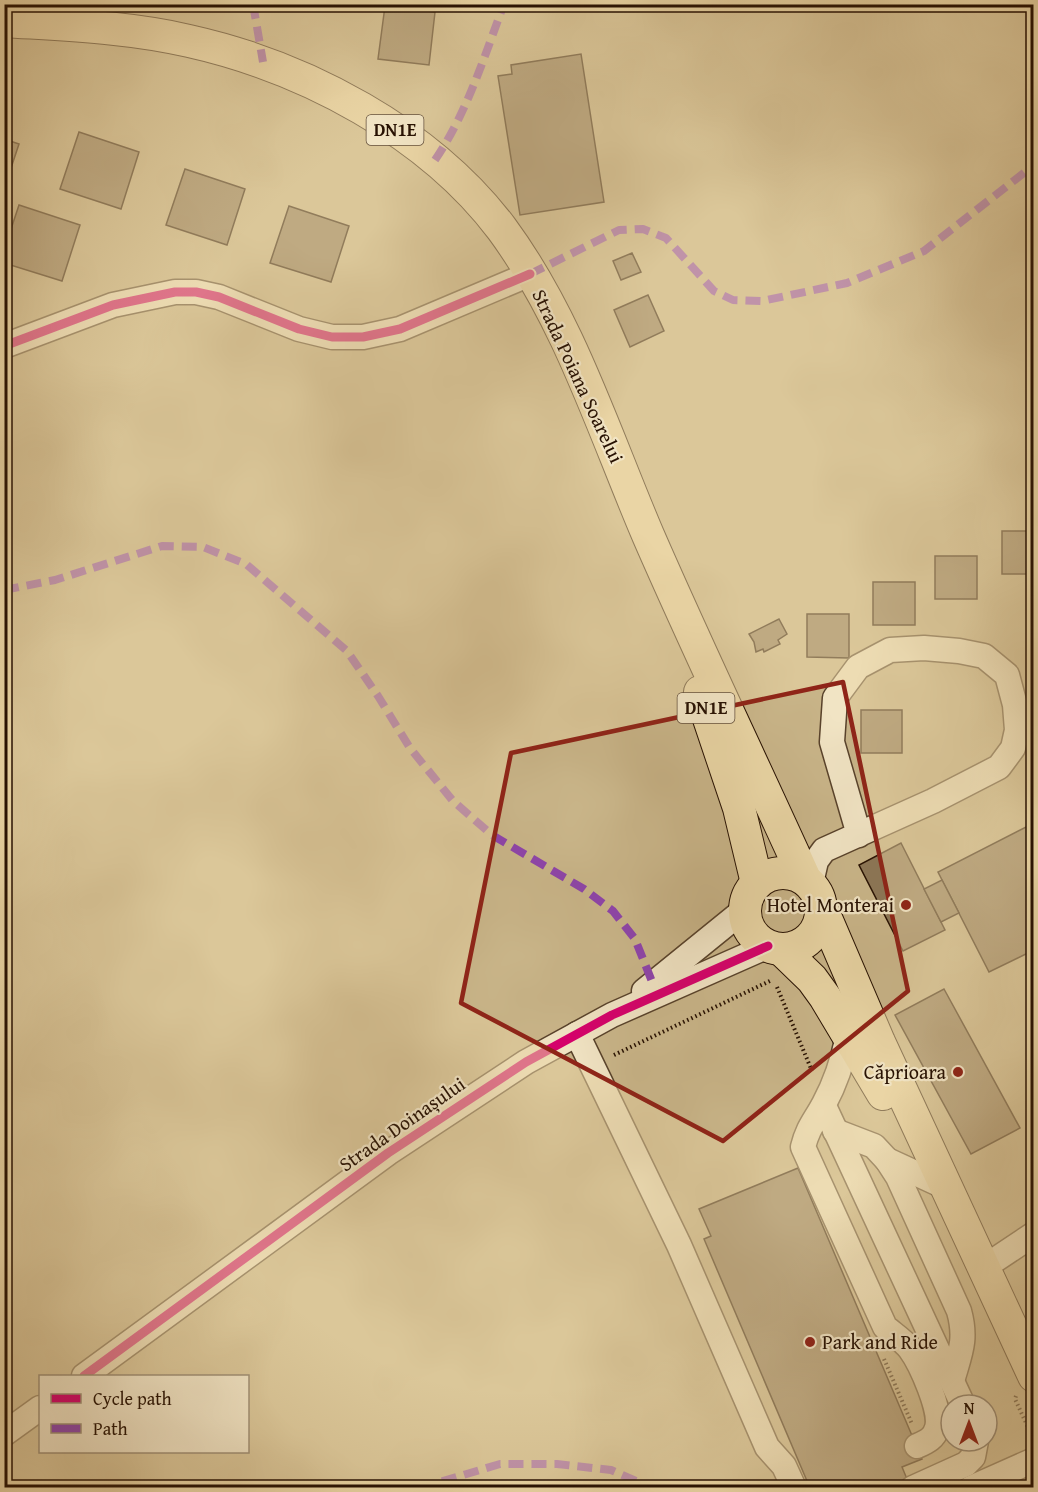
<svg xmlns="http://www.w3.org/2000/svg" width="1038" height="1492" font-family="'Gentium Book Plus',serif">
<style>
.green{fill:#c9b589;stroke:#786346;stroke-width:1.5;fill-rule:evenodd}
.building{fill:#8c7757;stroke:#271102;stroke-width:1.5}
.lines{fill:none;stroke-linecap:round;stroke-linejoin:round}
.minor-casing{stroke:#58422b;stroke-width:27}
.major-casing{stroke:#271102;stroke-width:34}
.path{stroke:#271102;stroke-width:4;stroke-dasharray:1.5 3;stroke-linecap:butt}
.minor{stroke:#f1e4c4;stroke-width:24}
.major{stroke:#ead6a5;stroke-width:32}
.quiet{stroke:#8e44ad;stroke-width:8;stroke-dasharray:15 8;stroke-linecap:butt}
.cycleway-casing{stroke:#f1e4c4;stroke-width:13}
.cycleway{stroke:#d6006c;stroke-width:9}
.marked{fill:none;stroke:#8f2418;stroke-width:4.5;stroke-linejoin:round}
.poi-dot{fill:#8f2418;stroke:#f1e4c4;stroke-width:2}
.labels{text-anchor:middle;stroke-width:4.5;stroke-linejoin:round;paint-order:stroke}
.shield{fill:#f1e4c4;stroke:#64503c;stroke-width:1.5}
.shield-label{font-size:18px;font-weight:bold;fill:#271102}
.street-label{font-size:20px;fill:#271102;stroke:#f1e4c4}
.poi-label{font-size:20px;fill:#271102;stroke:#f1e4c4;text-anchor:end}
</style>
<rect width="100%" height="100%" fill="#ead6a5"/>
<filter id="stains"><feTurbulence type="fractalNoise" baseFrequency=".00333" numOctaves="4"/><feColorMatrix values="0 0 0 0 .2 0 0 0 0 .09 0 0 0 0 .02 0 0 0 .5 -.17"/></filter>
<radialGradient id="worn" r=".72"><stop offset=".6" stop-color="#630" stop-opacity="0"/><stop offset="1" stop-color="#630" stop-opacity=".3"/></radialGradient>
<path class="green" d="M5 5H1033V1487L5 1488ZM40 1376H248V1452H40ZM951 1405H987V1441H951Z"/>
<g class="building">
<path d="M385 6 435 12 429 65 378 59Z"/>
<path d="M581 54 604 202 520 215 498 76 512 74 511 65Z"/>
<path d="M79 132 139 152 121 209 60 189Z"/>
<path d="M4 139 19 144 4 189Z"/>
<path d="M185 169 245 189 227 245 166 225Z"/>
<path d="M19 205 80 225 62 281 4 263V250Z"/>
<path d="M289 206 349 226 331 282 270 263Z"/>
<path d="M632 253 641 272 621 280 613 261Z"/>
<path d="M648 295 664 331 630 347 614 310Z"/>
<rect x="1002" y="531" width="32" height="43"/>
<rect x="935" y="556" width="42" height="43"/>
<rect x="873" y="582" width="42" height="43"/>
<path d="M807 614H849V658L807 657Z"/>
<path d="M779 619 787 634 778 640 780 644 764 652 763 649 756 652 754 642 749 634Z"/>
<rect x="861" y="710" width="41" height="43"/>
<path d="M1032 824 1034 828V950L989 972 938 872Z"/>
<path d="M901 843 945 930 903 951 859 865Z"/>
<path d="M942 880 959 913 941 922 924 889Z"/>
<path d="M944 989 1020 1128 971 1154 895 1015Z"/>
<path d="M798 1168 922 1459 902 1467 907 1479 886 1488H810L704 1239 711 1236 699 1209Z"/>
</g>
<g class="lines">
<defs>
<g id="minor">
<path d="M4 346 113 305 175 292H196L219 297 299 329 332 337H363L400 329 530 274"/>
<path d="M811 883 816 861 824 850 933 801 999 767 1013 748 1017 730 1015 705 1007 675 984 656 959 651 924 648 890 650 858 667 835 698 832 742 859 835"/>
<path d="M644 991 745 909"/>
<path d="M577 1034 679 1245 767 1447 784 1466 794 1488"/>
<path d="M848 1036C843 1060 836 1082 824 1104 815 1121 808 1127 803 1147L885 1327C893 1334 904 1341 910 1349 921 1364 942 1411 937 1428 934 1439 926 1442 917 1446"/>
<path d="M824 1106 963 1405"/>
<path d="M835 1131 874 1146 887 1160 898 1177 959 1311C967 1340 960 1353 952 1381"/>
<path d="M887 1160 937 1183"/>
<path d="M983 1268 1034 1234"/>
<path d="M84 1376 388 1153 526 1062 612 1015 768 946"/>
<path d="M4 1434 40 1408"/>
<path d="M913 1488 966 1464 973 1457 976 1441"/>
<path d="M971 1488 1034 1460"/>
</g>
<g id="major">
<path d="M4 21C66 25 129 27 189 41 305 67 429 132 502 229 569 320 604 432 648 535 698 650 753 764 805 879"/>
<path d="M700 692 739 808 757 883"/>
<circle cx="783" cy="911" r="38"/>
<path d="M822 909 879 1042 1034 1376"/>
<path d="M781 949 812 979 825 997 883 1094"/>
</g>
</defs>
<use href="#minor" class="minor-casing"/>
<use href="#major" class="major-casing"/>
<g class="path">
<path d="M777 987 812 1071"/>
<path d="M614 1055 772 980"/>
<path d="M1031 1265 1028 1274 1034 1286"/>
<path d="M884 1359 912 1424"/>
<path d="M1016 1396 1015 1399 1032 1436"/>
</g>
<use href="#minor" class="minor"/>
<use href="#major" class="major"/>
<g class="quiet">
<path d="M253 4 263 62"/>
<path d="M435 160C467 113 484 57 504 4"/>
<path d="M530 274 619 230 643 229 666 238 714 291 733 300 762 301 847 283 924 251 1034 165"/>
<path d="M4 590 55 580 162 546 203 547 246 564 347 651 378 696 410 748 453 801 492 835 584 889 613 911 635 939 653 984"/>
<path d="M420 1488 500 1464H557L611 1470 652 1488"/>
</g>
<defs>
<g id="cycleway">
<path d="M4 346 113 305 175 292H196L219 297 299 329 332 337H363L400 329 530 274"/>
<path d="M84 1376 388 1153 526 1062 612 1015 768 946"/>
</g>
</defs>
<use href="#cycleway" class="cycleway-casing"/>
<use href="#cycleway" class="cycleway"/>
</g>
<path d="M0 0H1038V1492H0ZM843 682 908 991 723 1141 461 1003 511 753Z" fill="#ead6a5" fill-opacity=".55" fill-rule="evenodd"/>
<path class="marked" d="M843 682 908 991 723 1141 461 1003 511 753Z"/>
<g class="poi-dot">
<circle cx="906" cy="905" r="6"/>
<circle cx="958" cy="1072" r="6"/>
<circle cx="810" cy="1342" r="6"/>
</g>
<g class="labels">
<g class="shield">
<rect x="366.5" y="115" width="57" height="30" rx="4.5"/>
<rect x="677.5" y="693" width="57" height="30" rx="4.5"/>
</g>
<g class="shield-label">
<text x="395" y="136">DN1E</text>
<text x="706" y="714">DN1E</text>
</g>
<g class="street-label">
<text transform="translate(578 376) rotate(65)" y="7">Strada Poiana Soarelui</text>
<text transform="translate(402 1124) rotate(-35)" y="7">Strada Doinașului</text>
</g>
<g class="poi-label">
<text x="894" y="912">Hotel Monterai</text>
<text x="946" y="1079">Căprioara</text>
<text x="822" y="1349" text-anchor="start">Park and Ride</text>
</g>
</g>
<rect width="1038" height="1492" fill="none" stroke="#ead6a5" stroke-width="24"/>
<rect x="6" y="6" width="1026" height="1480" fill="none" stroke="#271102" stroke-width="3"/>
<rect x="12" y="12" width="1014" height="1468" fill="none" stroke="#271102" stroke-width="1.5"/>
<rect x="39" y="1375" width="210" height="78" fill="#f1e4c4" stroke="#a09076" stroke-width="1.5"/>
<rect x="51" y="1394" width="30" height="9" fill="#d6006c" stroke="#a09076" stroke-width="1.5"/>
<text x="93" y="1405" font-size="18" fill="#271102">Cycle path</text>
<rect x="51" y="1424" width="30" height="9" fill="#8e44ad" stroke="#a09076" stroke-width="1.5"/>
<text x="93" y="1435" font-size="18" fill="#271102">Path</text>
<g transform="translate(969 1423)"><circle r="28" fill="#f1e4c4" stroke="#a09076" stroke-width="1.5"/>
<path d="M0-4.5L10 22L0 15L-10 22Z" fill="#8f2418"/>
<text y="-9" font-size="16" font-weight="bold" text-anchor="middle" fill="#271102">N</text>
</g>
<rect width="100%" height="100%" filter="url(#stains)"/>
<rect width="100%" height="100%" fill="url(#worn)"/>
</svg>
